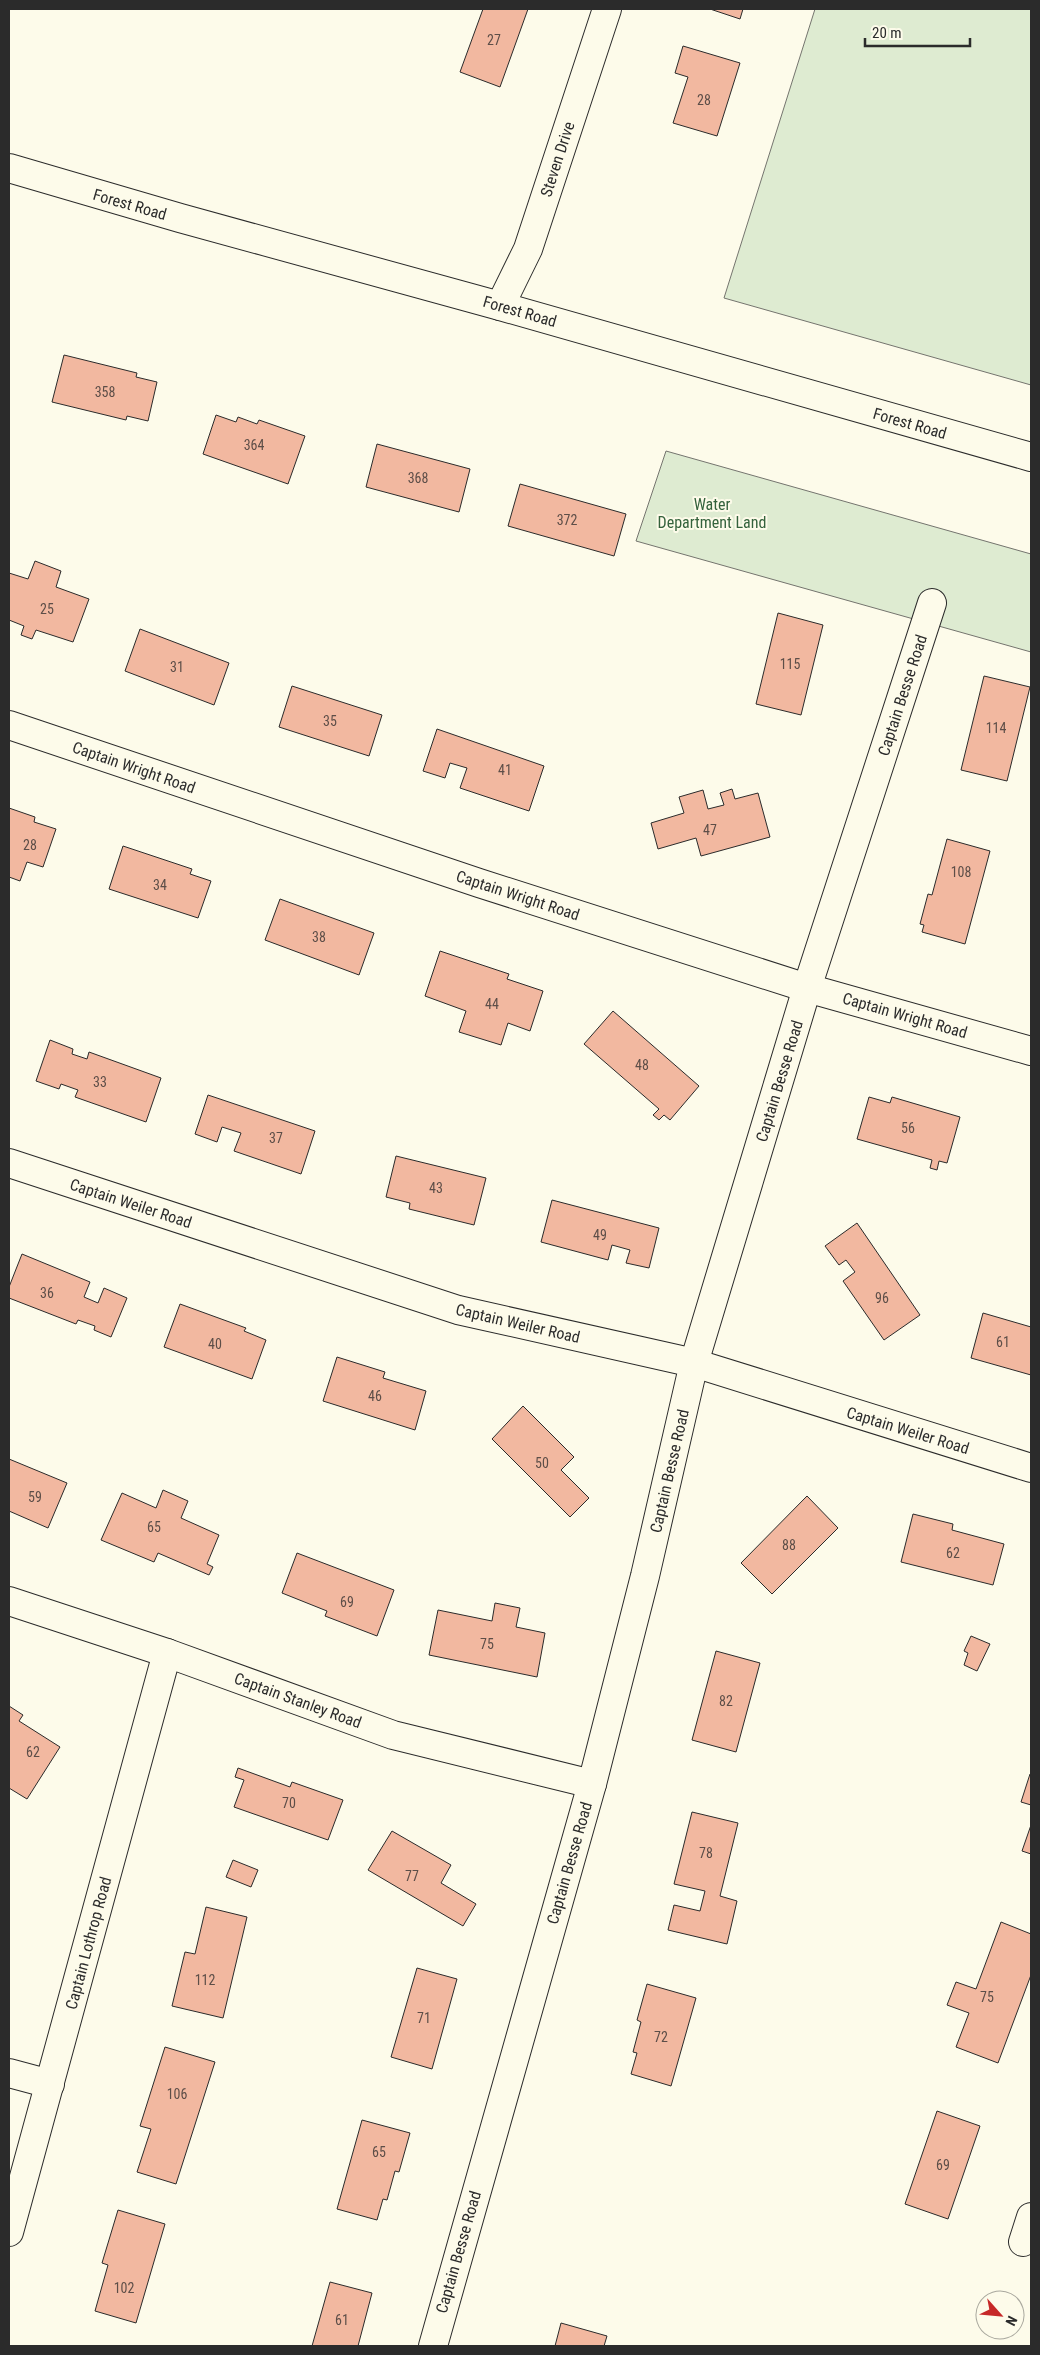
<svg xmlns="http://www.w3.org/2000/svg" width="1040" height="2355" font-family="'Roboto Condensed',sans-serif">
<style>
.green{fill:#deebd1;stroke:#74746e}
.building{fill:#f2b8a0;stroke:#2b2b2b}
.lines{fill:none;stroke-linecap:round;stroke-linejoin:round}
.minor-casing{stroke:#2b2b2b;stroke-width:30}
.secondary-casing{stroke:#2b2b2b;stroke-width:30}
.minor{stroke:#fdfbea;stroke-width:28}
.secondary{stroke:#fdfbea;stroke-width:28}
.labels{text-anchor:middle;stroke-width:4;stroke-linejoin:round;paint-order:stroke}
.number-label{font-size:14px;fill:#5d4e48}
.street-label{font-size:16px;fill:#2b2b2b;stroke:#fdfbea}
.park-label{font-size:16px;fill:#34623c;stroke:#fdfbea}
</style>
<rect width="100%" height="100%" fill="#fdfbea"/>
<g class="green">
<path d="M815 9H1031V385L724 298Z"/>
<path d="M666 451 1031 554V652L636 541Z"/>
</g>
<g class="building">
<path d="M483 9H528L500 87 460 72Z"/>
<path d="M710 9H743L740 19Z"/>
<path d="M683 46 740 63 717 136 673 123 688 77 675 73Z"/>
<path d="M64 355 137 373 136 377 157 382 148 421 127 416 126 420 52 402Z"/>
<path d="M216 415 236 422 238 417 257 424 259 420 305 436 288 484 203 454Z"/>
<path d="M377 444 470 469 459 512 366 487Z"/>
<path d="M520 484 626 514 614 556 508 526Z"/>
<path d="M35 561 61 571 56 587 89 599 73 642 36 630 32 639 21 635 24 626 9 620V573L28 579Z"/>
<path d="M778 613 823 625 801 715 756 704Z"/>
<path d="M140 629 229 663 214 705 125 671Z"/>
<path d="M984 676 1030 687 1007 781 961 770Z"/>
<path d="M292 686 382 715 369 756 279 727Z"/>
<path d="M437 729 544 766 529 811 460 788 467 768 450 763 445 778 423 771Z"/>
<path d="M732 789 735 799 758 793 770 837 701 856 696 838 658 849 651 823 684 813 679 797 703 790 708 809 724 805 720 793Z"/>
<path d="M9 808 35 817 34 822 56 829 43 867 27 862 20 881 9 877Z"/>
<path d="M947 839 990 851 965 944 922 932 924 925 920 924 928 894 932 895Z"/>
<path d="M123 846 192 869 190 874 211 881 198 918 109 889Z"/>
<path d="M280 899 374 933 359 975 265 940Z"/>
<path d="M440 951 509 974 507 979 543 991 530 1031 508 1023 501 1045 459 1032 466 1011 425 996Z"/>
<path d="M613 1011 699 1086 670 1120 664 1115 659 1120 653 1115 659 1109 584 1044Z"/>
<path d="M50 1040 73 1049 72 1054 87 1059 89 1052 161 1078 146 1122 75 1097 78 1090 61 1084 59 1089 36 1081Z"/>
<path d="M208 1095 315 1131 301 1174 234 1151 241 1133 222 1127 217 1142 195 1134Z"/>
<path d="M869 1097 890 1103 892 1097 960 1117 947 1163 939 1161 937 1170 930 1168 932 1160 857 1139Z"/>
<path d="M396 1156 486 1178 474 1225 409 1209 410 1203 386 1197Z"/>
<path d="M552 1200 659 1228 649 1268 626 1263 630 1250 612 1245 608 1260 541 1242Z"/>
<path d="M857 1223 920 1315 884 1340 843 1281 855 1272 846 1260 839 1265 825 1246Z"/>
<path d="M22 1254 90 1282 84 1297 98 1303 104 1288 127 1298 111 1337 94 1330 95 1326 78 1320 76 1324 9 1298V1287Z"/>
<path d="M180 1304 246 1328 244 1331 266 1340 252 1379 164 1347Z"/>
<path d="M983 1313 1031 1327V1375L971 1358Z"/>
<path d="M337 1357 385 1372 383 1378 426 1391 415 1430 323 1401Z"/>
<path d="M523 1406 574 1457 561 1470 589 1498 570 1517 492 1439Z"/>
<path d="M9 1459 67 1483 48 1528 9 1511Z"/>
<path d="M163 1490 188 1501 181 1518 219 1535 207 1564 213 1567 209 1575 158 1553 154 1562 101 1540 122 1493 156 1508Z"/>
<path d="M807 1496 838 1528 772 1594 741 1563Z"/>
<path d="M913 1514 953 1524 952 1530 1004 1544 993 1585 901 1562Z"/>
<path d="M297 1553 394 1590 377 1636 325 1616 327 1611 282 1593Z"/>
<path d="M495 1603 520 1608 516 1627 545 1633 537 1677 429 1655 438 1610 492 1621Z"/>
<path d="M971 1636 990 1644 977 1671 964 1665 968 1653 964 1651Z"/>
<path d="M716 1651 760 1663 736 1752 692 1740Z"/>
<path d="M9 1706 23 1715 19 1721 60 1747 27 1799 9 1788Z"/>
<path d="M238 1768 290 1787 292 1782 343 1800 328 1840 234 1807 244 1780 235 1777Z"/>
<path d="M1030 1774 1031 1775V1805L1021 1802Z"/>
<path d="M692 1812 738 1823 720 1896 737 1901 727 1944 668 1930 674 1905 700 1911 705 1891 674 1884Z"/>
<path d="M1031 1825V1854L1022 1851Z"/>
<path d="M392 1831 451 1865 441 1883 476 1904 463 1926 368 1870Z"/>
<path d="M233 1860 258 1870 251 1887 226 1877Z"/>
<path d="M206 1907 247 1917 223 2018 172 2006 185 1952 195 1954Z"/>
<path d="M1001 1922 1031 1934V1975L998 2063 956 2047 969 2013 947 2005 956 1982 976 1989Z"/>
<path d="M417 1968 457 1979 432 2069 391 2057Z"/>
<path d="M647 1984 696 1998 671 2086 631 2074 637 2053 633 2052 641 2022 637 2020Z"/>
<path d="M165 2047 215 2062 176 2184 137 2172 151 2129 140 2126Z"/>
<path d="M937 2111 980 2126 948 2219 905 2204Z"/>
<path d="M362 2120 410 2133 399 2172 395 2171 387 2200 383 2199 377 2220 337 2209Z"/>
<path d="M118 2210 165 2224 136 2323 95 2311 108 2265 102 2263Z"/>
<path d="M330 2282 372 2293 358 2346H312Z"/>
<path d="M561 2323 607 2336 604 2346H555Z"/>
</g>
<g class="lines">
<defs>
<g id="minor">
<path d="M500 306 528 249 607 9"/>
<path d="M9 725 479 883 807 988 1031 1051"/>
<path d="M9 1163 458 1310 694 1363 1031 1468"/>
<path d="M9 1601 167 1653 393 1735 592 1784"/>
<path d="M9 2073 50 2084"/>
<path d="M9 2232 167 1653"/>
<path d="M1023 2242 1031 2217"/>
<path d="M433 2346 592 1784 645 1576 694 1363 807 988 932 603"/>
</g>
<path id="secondary" d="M9 168 180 218 500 306 1031 457"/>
</defs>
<use href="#minor" class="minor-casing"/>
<use href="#secondary" class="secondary-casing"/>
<use href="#minor" class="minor"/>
<use href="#secondary" class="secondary"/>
</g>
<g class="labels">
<g class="number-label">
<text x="494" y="45">27</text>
<text x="704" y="105">28</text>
<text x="105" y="397">358</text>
<text x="254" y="450">364</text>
<text x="418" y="483">368</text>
<text x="567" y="525">372</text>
<text x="47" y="614">25</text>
<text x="790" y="669">115</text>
<text x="177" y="672">31</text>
<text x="330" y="726">35</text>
<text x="996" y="733">114</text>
<text x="505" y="775">41</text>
<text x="710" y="835">47</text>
<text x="30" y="850">28</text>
<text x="961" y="877">108</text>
<text x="160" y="890">34</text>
<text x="319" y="942">38</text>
<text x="492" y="1009">44</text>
<text x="642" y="1070">48</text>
<text x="100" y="1087">33</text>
<text x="908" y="1133">56</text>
<text x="276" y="1143">37</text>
<text x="436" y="1193">43</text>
<text x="600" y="1240">49</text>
<text x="47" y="1298">36</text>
<text x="882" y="1303">96</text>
<text x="1003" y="1347">61</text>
<text x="215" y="1349">40</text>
<text x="375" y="1401">46</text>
<text x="542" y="1468">50</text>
<text x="35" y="1502">59</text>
<text x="154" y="1532">65</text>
<text x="789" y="1550">88</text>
<text x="953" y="1558">62</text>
<text x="347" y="1607">69</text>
<text x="487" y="1649">75</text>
<text x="726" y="1706">82</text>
<text x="33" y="1757">62</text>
<text x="289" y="1808">70</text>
<text x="706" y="1858">78</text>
<text x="412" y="1881">77</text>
<text x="205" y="1985">112</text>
<text x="987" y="2002">75</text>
<text x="424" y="2023">71</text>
<text x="661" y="2042">72</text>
<text x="177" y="2099">106</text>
<text x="379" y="2157">65</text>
<text x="943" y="2170">69</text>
<text x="124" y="2293">102</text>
<text x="342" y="2325">61</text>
</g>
<g class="street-label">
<text transform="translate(557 159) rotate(-72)" y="6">Steven Drive</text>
<text transform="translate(130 204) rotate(16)" y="6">Forest Road</text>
<text transform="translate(520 311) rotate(16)" y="6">Forest Road</text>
<text transform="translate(910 423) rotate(16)" y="6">Forest Road</text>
<text transform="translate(902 695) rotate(-72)" y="6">Captain Besse Road</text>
<text transform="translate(134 767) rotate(19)" y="6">Captain Wright Road</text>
<text transform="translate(518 895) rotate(18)" y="6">Captain Wright Road</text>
<text transform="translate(905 1015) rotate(16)" y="6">Captain Wright Road</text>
<text transform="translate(779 1081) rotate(-73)" y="6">Captain Besse Road</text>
<text transform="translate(131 1203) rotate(18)" y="6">Captain Weiler Road</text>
<text transform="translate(518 1323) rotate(13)" y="6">Captain Weiler Road</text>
<text transform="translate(908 1430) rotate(17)" y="6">Captain Weiler Road</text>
<text transform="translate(669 1471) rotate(-77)" y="6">Captain Besse Road</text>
<text transform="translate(298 1700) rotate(20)" y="6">Captain Stanley Road</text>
<text transform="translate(569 1863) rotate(-74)" y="6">Captain Besse Road</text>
<text transform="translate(88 1943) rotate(-75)" y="6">Captain Lothrop Road</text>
<text transform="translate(458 2252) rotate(-74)" y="6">Captain Besse Road</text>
</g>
<g class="park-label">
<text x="712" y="510">Water<tspan x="712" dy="18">Department Land</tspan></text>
</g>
</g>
<rect width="1040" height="2355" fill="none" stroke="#2b2b2b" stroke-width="20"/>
<g transform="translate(1000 2315) rotate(117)"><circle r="24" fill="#fdfbea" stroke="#a9a89e"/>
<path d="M0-4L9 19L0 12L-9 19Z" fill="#c62828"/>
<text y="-8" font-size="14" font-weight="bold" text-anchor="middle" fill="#2b2b2b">N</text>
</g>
<path d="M865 38v8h105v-8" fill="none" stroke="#2b2b2b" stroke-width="2.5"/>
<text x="872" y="38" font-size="15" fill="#2b2b2b" stroke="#fdfbea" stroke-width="4" paint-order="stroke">20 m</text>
</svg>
